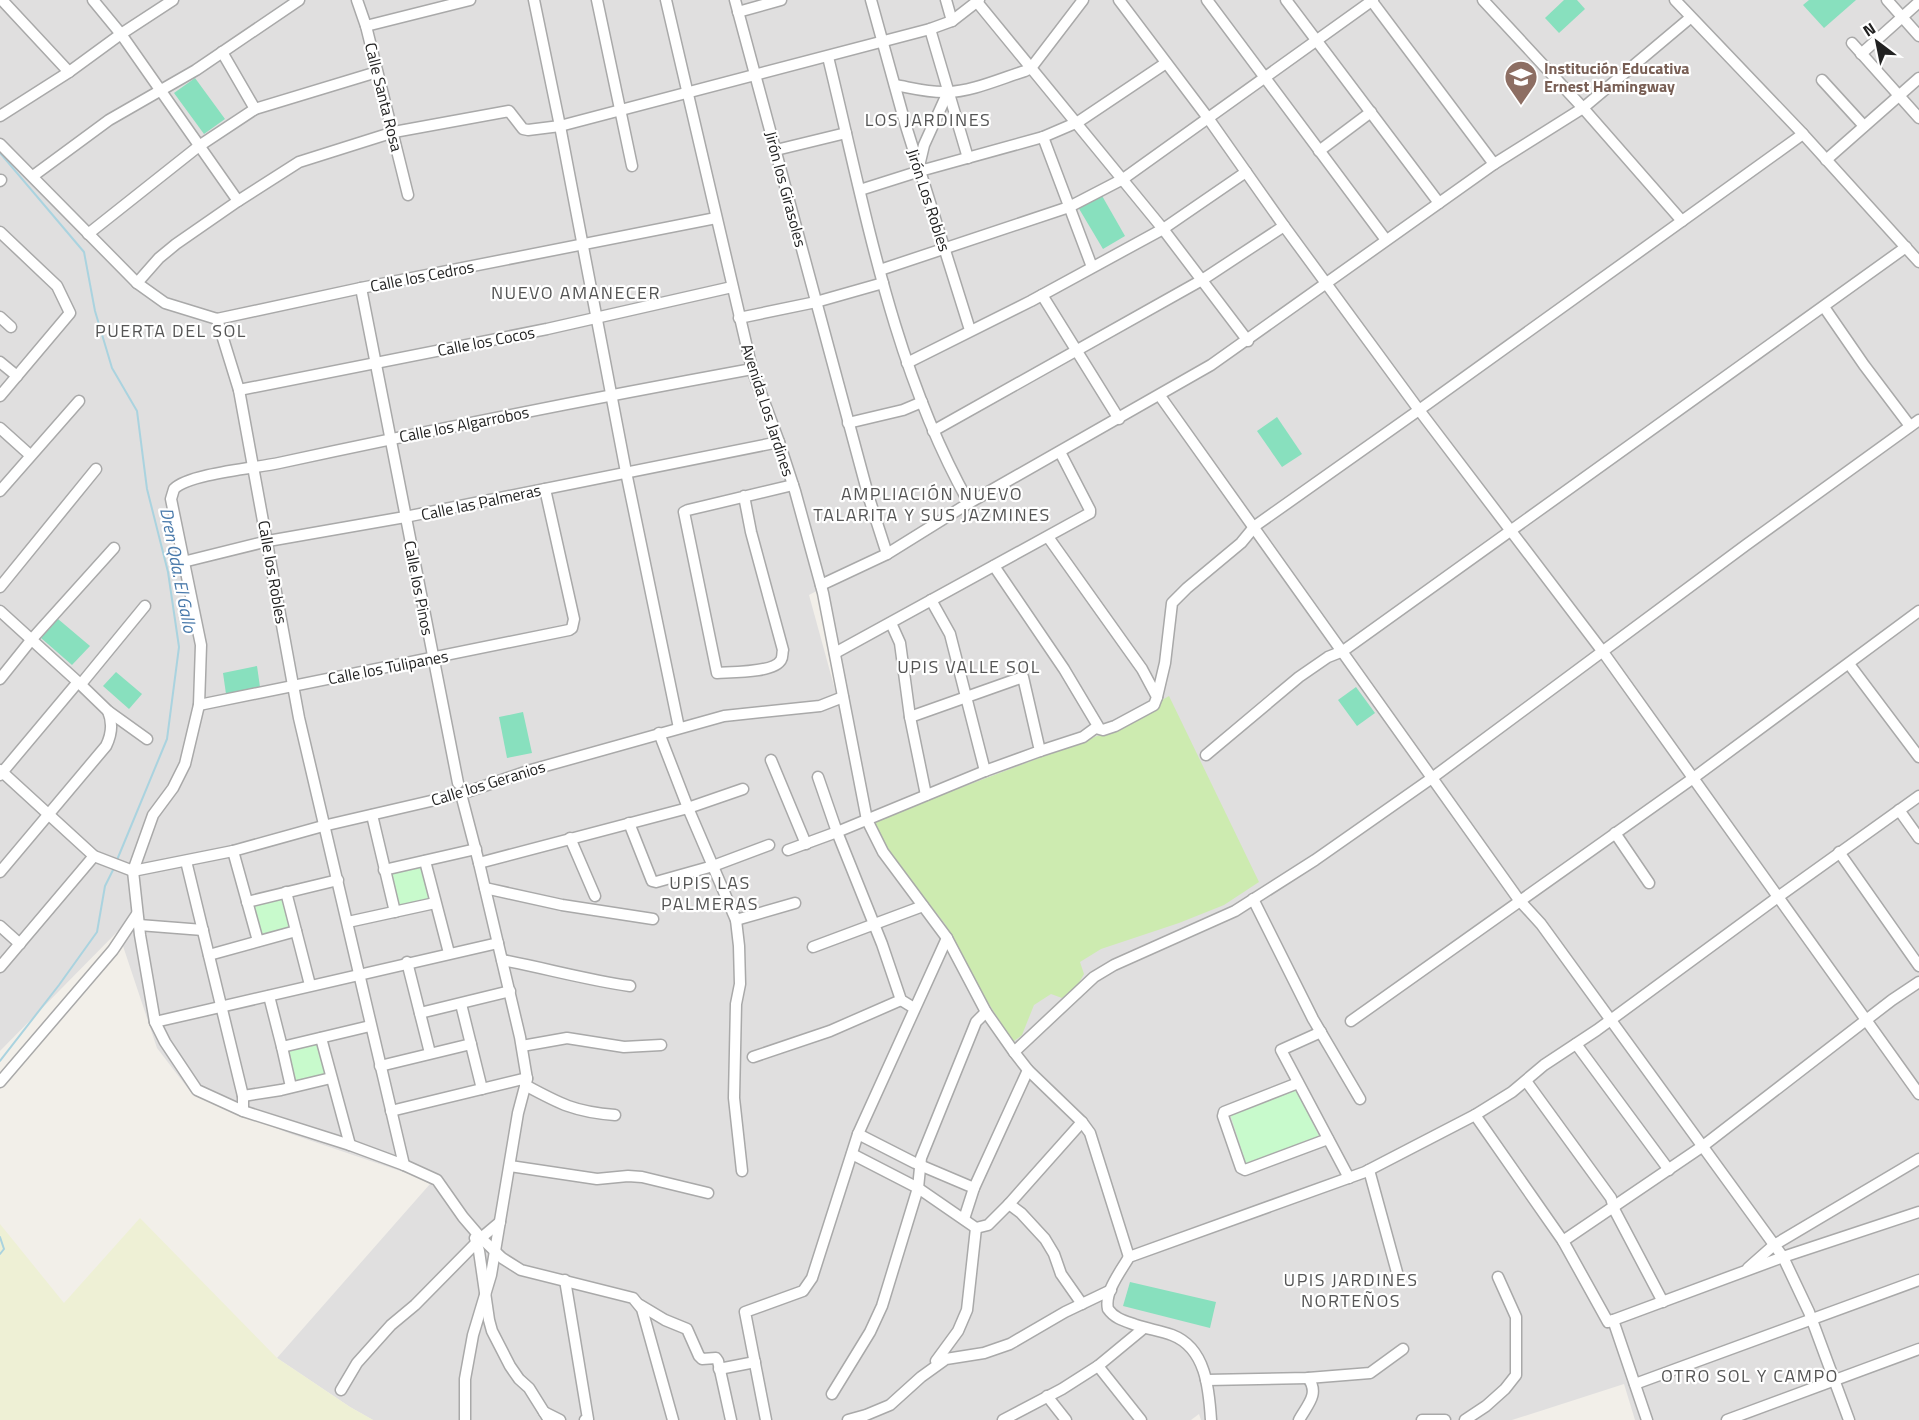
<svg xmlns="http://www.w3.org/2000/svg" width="1919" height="1420" font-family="'Titillium Web',sans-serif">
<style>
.residential{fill:#e0dfdf;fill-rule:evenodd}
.farmland{fill:#eef0d5}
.grass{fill:#cdebb0}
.park{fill:#c8facc}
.pitch{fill:#88e0be}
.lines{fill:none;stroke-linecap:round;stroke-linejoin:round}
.stream{stroke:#aad3df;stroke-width:2}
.minor-casing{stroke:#a9a9a9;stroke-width:13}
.minor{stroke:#fff;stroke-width:10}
.labels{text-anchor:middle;stroke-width:4.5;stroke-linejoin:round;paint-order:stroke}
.education-label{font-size:16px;font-weight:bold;fill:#785e54;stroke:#fff;text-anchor:start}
.street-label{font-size:16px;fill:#222;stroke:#fff}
.neighbourhood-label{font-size:18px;letter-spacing:1.5px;fill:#555;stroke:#fff}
.water-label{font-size:18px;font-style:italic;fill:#4a7aab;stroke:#fff}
</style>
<rect width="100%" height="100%" fill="#f2efe9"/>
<path class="residential" d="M0 0H1919V1420H1635L1624 1384 1512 1420H1201L1199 1414 1191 1420H373L350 1407 277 1358 430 1184 415 1176 291 1134 193 1095 157 1048 118 931 0 1051ZM993 497 823 592 828 591 867 806 809 595Z"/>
<path class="farmland" d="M140 1218 277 1358 350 1407 373 1420H0V1224L64 1303Z"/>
<path class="grass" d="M1169 696 1259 882 1224 905 1179 923 1101 949 1080 962 1084 974 1076 988 1062 998 1051 994 1034 1005 1022 1035 1013 1042 987 1001 945 924 896 862 882 843 873 821 1105 733Z"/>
<g class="park">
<path d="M422 865 430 898 396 906 388 873Z"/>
<path d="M284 895 293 928 260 936 251 903Z"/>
<path d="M320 1042 328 1076 295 1084 287 1050Z"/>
<path d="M1296 1089 1319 1136 1246 1164 1230 1114Z"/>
</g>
<g class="pitch">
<path d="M1564 0H1577L1585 9 1559 33 1545 18Z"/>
<path d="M1809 0H1856L1824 28 1803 5Z"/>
<path d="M195 78 225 119 204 134 174 93Z"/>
<path d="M1101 194 1125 236 1103 249 1078 207Z"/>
<path d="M1277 417 1302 454 1282 467 1257 431Z"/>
<path d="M58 619 90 646 72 665 41 638Z"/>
<path d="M257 666 260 687 226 694 223 673Z"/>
<path d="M116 672 142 694 129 709 103 686Z"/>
<path d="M1356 687 1375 713 1357 726 1338 700Z"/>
<path d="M523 712 532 753 507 758 499 717Z"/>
<path d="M1130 1282 1216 1302 1210 1328 1123 1306Z"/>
</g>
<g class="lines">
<g class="stream">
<path d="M0 153 84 252 95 311 112 368 137 411 147 489 168 572 179 647 167 739 117 860"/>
<path d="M0 1061 59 985 97 932 105 886 114 868"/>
<path d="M0 1237 4 1249 0 1254"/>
</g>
<defs>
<g id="minor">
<path d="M2 0 69 72"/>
<path d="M93 0 121 34 238 201"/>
<path d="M357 0 366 26 408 195"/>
<path d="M534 0 560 126 626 472 679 728"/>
<path d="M597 0 632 166"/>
<path d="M666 0 752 369 779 442 795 491 823 593 867 820 883 852 947 938 986 1012 1014 1052 1028 1070 1082 1122 1090 1133 1129 1257"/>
<path d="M735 0 869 498 887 554"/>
<path d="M871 0 905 123 970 330"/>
<path d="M946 0 952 21"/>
<path d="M1119 0 1208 118 1284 226 1419 410 1603 652 1919 1094"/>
<path d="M1207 0 1386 240"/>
<path d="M1286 0 1439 203"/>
<path d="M1371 0 1494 164"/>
<path d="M1483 0 1583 108 1682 221"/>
<path d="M1675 0 1803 134 1919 262"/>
<path d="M1887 0 1919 36"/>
<path d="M977 2 1163 229 1248 341"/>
<path d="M738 12 781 0"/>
<path d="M366 26 470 0"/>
<path d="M930 29 968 158"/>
<path d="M1852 43 1919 118"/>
<path d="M222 52 255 109"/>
<path d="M1861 54 1919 2"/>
<path d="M828 57C865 208 892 366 969 503"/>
<path d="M1822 80 1864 126"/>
<path d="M895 85C912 88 930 93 947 92 971 92 1002 78 1025 71L1031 68 1083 0"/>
<path d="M0 116 69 72 121 34 173 0"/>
<path d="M1043 137 1092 267"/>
<path d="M0 144 137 283 165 303 217 319 361 288 716 218"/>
<path d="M776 150 846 133"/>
<path d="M1319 151 1371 112"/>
<path d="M1826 160 1919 78"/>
<path d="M919 166 924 145 948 92"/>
<path d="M33 176 109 120 196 70 299 0"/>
<path d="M0 181 1 180"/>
<path d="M860 190 920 171 1043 137 1078 122 1166 63"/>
<path d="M0 232 57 286 70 313 0 396"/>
<path d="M88 234 199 146 255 109 377 72"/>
<path d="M880 270 1069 207 1123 179 1373 0"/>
<path d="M137 283 159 258 176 244 238 201 299 162 394 132 509 111 523 129 528 130 560 126 930 29 952 21 979 0"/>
<path d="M361 288 458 783"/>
<path d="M1042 295 1119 419"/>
<path d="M1824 307 1864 365 1910 426"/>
<path d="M0 317 11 327"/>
<path d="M739 318 816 302 883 283"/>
<path d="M217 319 239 390 299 718 404 1165"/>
<path d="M0 362 17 376"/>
<path d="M907 363 1031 301 1163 229 1246 172"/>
<path d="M239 390 547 329 732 287"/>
<path d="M1160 396 1519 900 1541 924 1783 1257 1809 1312 1849 1420"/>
<path d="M848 423 903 410 922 402"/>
<path d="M0 428 30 455"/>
<path d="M933 431 1202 280 1284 226"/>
<path d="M0 491 79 401"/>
<path d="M744 496 751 532 783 650C782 653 783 657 781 660 774 673 731 672 717 673L684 512 688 510 793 485"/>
<path d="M1048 537 1142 669 1157 697 1154 705 1115 726 1103 730 1096 728"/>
<path d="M183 562 268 541 405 517 779 442"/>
<path d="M994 566 1064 669 1098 726 1083 737 1040 751"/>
<path d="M821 585 887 554 969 503 1211 365 1494 164 1583 108 1690 18"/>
<path d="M0 587 96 469"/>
<path d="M931 600 950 634 985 771"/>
<path d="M0 611 78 682 108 711 147 739"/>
<path d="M891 623 900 643 910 717 926 795"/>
<path d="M835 653 1090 513V510L1060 452"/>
<path d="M1849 664 1919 757"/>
<path d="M0 679 32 639 114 548"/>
<path d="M81 684 145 606"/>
<path d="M1157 697 1165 663 1172 603 1187 588 1241 543 1255 526 1419 410 1803 134"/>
<path d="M199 705 569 630 572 628 574 619 545 489"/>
<path d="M659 733 688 808 736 920 739 946 740 984 736 1004 734 1098 742 1171"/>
<path d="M1206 755 1299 677 1328 657 1343 651 1906 247"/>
<path d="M771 760 806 844"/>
<path d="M0 770 94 856 133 871"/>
<path d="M0 775 78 682"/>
<path d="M818 777 837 832 882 944 901 1000 914 1008"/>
<path d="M461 794 479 863 520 1037 527 1079 518 1113 491 1275 473 1335 465 1379V1420"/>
<path d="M1899 810 1919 838"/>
<path d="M372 815 395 912"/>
<path d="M629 823 652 881 656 882 713 866 769 845"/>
<path d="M1615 833 1649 883"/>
<path d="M570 838 595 896"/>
<path d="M788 850 837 832 985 771 1040 751 1023 677 910 717"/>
<path d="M233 851 258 941"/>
<path d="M1839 852 1919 966"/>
<path d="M186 861 243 1096V1111"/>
<path d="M425 861 449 953"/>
<path d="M479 863 688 808 743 789"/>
<path d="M384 870 476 849"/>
<path d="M133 871 233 851 323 826 461 794 531 770 724 716 820 706 843 697"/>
<path d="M0 872 106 746C112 734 113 723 108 711"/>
<path d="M485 888 562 905 653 919"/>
<path d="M286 892 310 985"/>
<path d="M1253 899 1313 1019 1360 1099"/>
<path d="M247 902 338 880"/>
<path d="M736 920 795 903"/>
<path d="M348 922 435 903"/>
<path d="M139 925 203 930"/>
<path d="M0 926 20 944"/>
<path d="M498 943 155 1022 140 935 133 871 153 815 173 788 185 764 199 705 201 645 171 499 174 489C188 474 255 468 279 463 436 429 594 398 752 369"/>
<path d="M813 947 923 906"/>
<path d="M209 955 296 931"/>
<path d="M502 960C545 968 587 980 630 986"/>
<path d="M407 962 430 1053"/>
<path d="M0 967 94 856"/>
<path d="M269 996 282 1047 370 1026"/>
<path d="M461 1004 482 1089"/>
<path d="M420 1013 510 991"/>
<path d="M1351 1021 1692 779 1919 611"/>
<path d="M155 1022 165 1042 197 1090 243 1111 350 1145 404 1165 437 1180 463 1217 481 1238 502 1258 521 1270 633 1298 642 1309 673 1420"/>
<path d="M1321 1032 1281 1050 1349 1178"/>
<path d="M321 1038 350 1145"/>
<path d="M1576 1044 1669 1170"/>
<path d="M522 1046 567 1038 624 1047 661 1045"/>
<path d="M282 1047 291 1087"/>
<path d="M1014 1052 1094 977 1114 965 1235 911 1315 860 1432 778 1746 545 1919 420"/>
<path d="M753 1057 830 1031 901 1000"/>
<path d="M380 1066 471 1044"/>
<path d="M1526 1081 1611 1198 1615 1211 1663 1302"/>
<path d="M0 1082 113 950 137 914"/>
<path d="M1298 1083 1224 1112 1223 1116 1241 1168 1245 1170 1328 1139"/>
<path d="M525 1085C560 1104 575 1112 615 1115"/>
<path d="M243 1096 281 1090 331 1078"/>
<path d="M391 1111 527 1078"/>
<path d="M1475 1115 1563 1241 1608 1322 1783 1257 1919 1212"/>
<path d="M858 1134 915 1163 974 1188"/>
<path d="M852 1154 918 1188 976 1228 988 1225 1009 1204 1082 1122"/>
<path d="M510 1166 597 1179 628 1176 642 1177 708 1193"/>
<path d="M1369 1170 1398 1276"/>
<path d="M1009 1204 1021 1213 1045 1239 1054 1254 1061 1274 1082 1304"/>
<path d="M964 1219 974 1188 1028 1070"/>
<path d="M475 1238 479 1251 489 1320 492 1331 510 1366 519 1379 529 1388 549 1420"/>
<path d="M1563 1241 1703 1146 1892 1000 1919 982"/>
<path d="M1748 1268 1774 1245 1919 1159"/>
<path d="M565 1280 588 1419 585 1420"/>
<path d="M640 1305 665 1320 687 1329 699 1356 702 1359 716 1358 718 1361 731 1420"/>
<path d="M1613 1320 1647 1420"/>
<path d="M936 1361 958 1331 967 1310 976 1228"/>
<path d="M1098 1366 1141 1420"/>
<path d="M719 1369 755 1362"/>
<path d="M1206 1380 1308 1378 1370 1373 1403 1349"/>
<path d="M1635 1384 1919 1280"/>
<path d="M341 1390 357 1363 391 1325 415 1305 481 1238 500 1222"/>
<path d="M832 1394 870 1332 882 1306 918 1188 921 1158 976 1022 986 1012"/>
<path d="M1047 1396 1066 1420"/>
<path d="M544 1412 560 1420"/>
<path d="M766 1420 745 1312 803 1291 812 1278 858 1134 947 938"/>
<path d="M848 1420 866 1415 890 1405 921 1377 946 1359 984 1353 1010 1344 1065 1312 1111 1290"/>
<path d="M1003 1420 1062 1389 1098 1366 1144 1328"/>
<path d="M1211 1420C1209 1389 1206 1348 1172 1335 1161 1331 1148 1329 1136 1325 1125 1321 1115 1319 1108 1309 1104 1292 1121 1271 1129 1257L1365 1172 1475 1115 1512 1092 1544 1065 1597 1030 1778 897 1919 796"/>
<path d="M1299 1420C1307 1405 1320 1394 1308 1378"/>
<path d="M1422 1420H1445"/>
<path d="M1465 1420 1486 1406 1505 1389 1516 1375V1317L1498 1277"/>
<path d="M1727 1420 1919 1349"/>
</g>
</defs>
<use href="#minor" class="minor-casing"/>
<use href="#minor" class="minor"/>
</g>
<defs>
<symbol id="school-pin" viewBox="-11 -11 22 30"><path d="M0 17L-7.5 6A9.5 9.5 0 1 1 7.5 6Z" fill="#8d6e63" stroke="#fff"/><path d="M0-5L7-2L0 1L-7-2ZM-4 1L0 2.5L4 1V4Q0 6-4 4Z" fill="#fff"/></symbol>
</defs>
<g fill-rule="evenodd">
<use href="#school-pin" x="1502" y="58" width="38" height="52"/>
</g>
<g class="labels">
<g class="education-label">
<text x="1544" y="74">Institución Educativa<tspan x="1544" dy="18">Ernest Hamingway</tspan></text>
</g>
<g class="street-label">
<text transform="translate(384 97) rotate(76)" y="6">Calle Santa Rosa</text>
<text transform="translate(786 189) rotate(75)" y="6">Jirón los Girasoles</text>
<text transform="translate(929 200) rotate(72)" y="6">Jirón Los Robles</text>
<text transform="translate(422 276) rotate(-11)" y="6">Calle los Cedros</text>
<text transform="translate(486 341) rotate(-11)" y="6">Calle los Cocos</text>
<text transform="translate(768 410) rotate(72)" y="6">Avenida Los Jardines</text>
<text transform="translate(464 424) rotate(-11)" y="6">Calle los Algarrobos</text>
<text transform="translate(481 502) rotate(-12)" y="6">Calle las Palmeras</text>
<text transform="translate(273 572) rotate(80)" y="6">Calle los Robles</text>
<text transform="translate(419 588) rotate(79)" y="6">Calle los Pinos</text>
<text transform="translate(388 667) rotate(-11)" y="6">Calle los Tulipanes</text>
<text transform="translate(488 783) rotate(-17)" y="6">Calle los Geranios</text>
</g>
<g class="neighbourhood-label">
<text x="928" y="126">LOS JARDINES</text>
<text x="576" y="299">NUEVO AMANECER</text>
<text x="171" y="337">PUERTA DEL SOL</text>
<text x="932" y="500">AMPLIACIÓN NUEVO<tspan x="932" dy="21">TALARITA Y SUS JAZMINES</tspan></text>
<text x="969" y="673">UPIS VALLE SOL</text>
<text x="710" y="889">UPIS LAS<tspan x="710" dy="21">PALMERAS</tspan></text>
<text x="1351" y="1286">UPIS JARDINES<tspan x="1351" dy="21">NORTEÑOS</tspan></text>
<text x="1750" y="1382">OTRO SOL Y CAMPO</text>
</g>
<g class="water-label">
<text transform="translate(178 570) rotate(79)" y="6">Dren Qda. El Gallo</text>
</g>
</g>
<g transform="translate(1877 42) rotate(328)" stroke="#ffffff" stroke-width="4.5" paint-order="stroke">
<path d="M0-4.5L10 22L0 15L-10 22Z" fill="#222222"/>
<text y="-9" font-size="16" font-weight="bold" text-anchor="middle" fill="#222222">N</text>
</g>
</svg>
